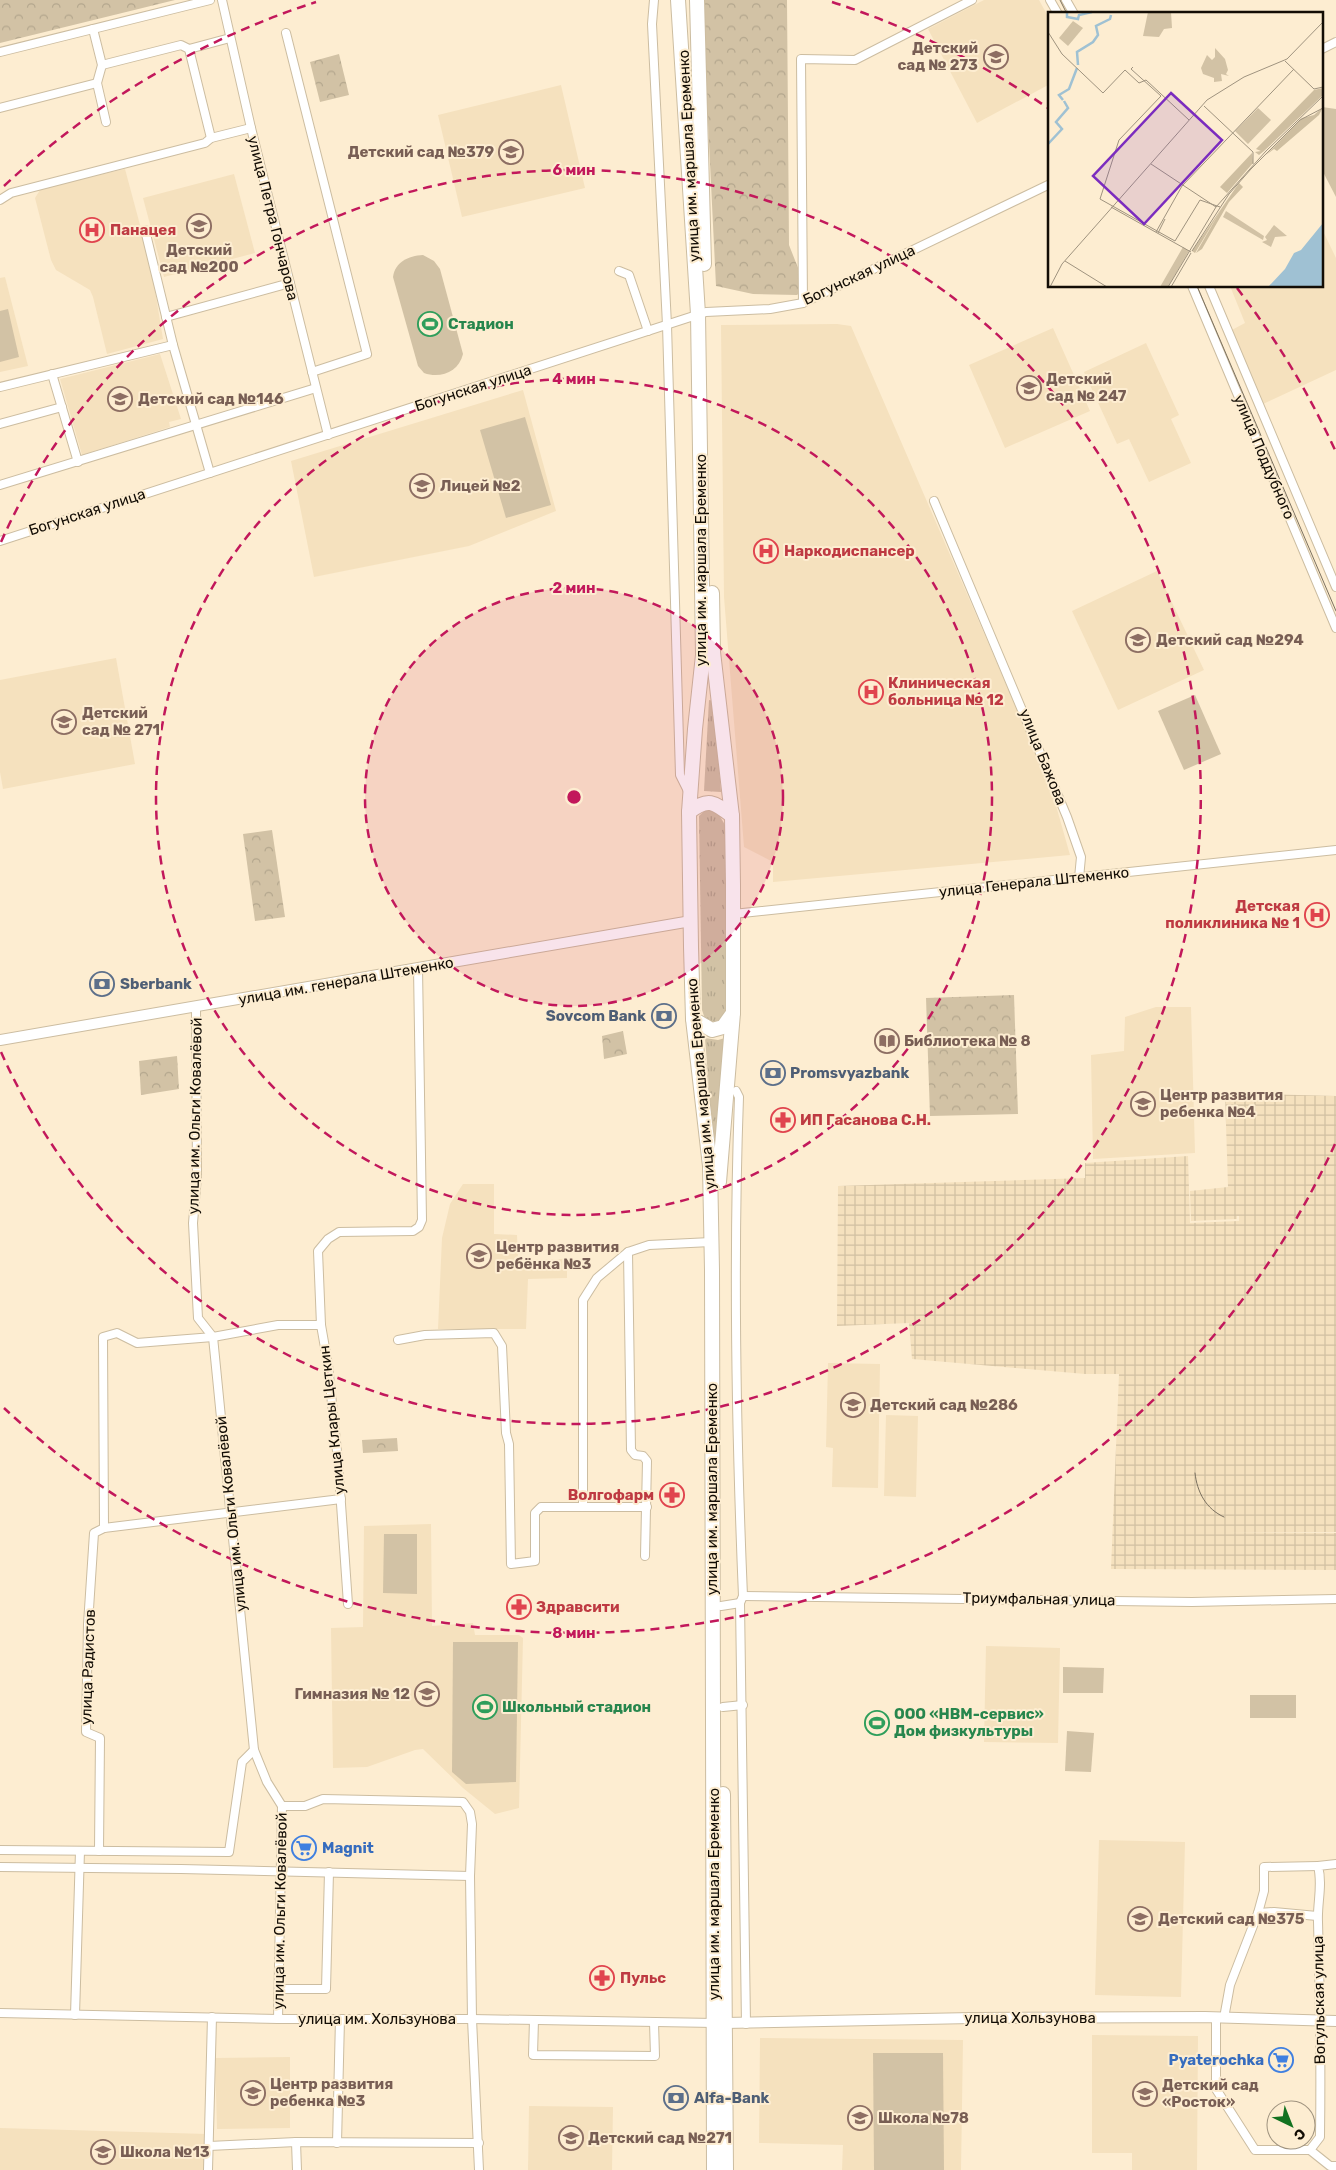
<svg xmlns="http://www.w3.org/2000/svg" width="1336" height="2170" font-family="Rubik,sans-serif">
<style>
.built{fill:#f5e1be}
.industrial{fill:url(#industrial-grid)}
.grass{fill:url(#grass-tufts)}
.park{fill:url(#park-crowns)}
.garden{fill:#d2c2a5}
.lines{fill:none;stroke-linecap:round;stroke-linejoin:round}
.street-casing{stroke:#ccbda1;stroke-width:10}
.secondary-casing{stroke:#ccbda1;stroke-width:12}
.highway-casing{stroke:#ccbda1;stroke-width:16}
.street{stroke:#fff;stroke-width:8}
.secondary{stroke:#fff;stroke-width:10}
.highway{stroke:#fff;stroke-width:14}
.tram{stroke:#7b7160;stroke-width:1}
.ring{fill:none;stroke:#c2185b;stroke-width:2.5;stroke-dasharray:9 6}
.labels{text-anchor:middle;stroke-width:4;stroke-linejoin:round;paint-order:stroke}
.education-label{font-size:15px;font-weight:bold;fill:#785e54;stroke:#fdedd1;text-anchor:start}
.street-label{font-size:15px;fill:#130d05;stroke:#fdedd1}
.health-label{font-size:15px;font-weight:bold;fill:#be3a42;stroke:#fdedd1;text-anchor:start}
.leisure-label{font-size:15px;font-weight:bold;fill:#27864d;stroke:#fdedd1;text-anchor:start}
.service-label{font-size:15px;font-weight:bold;fill:#4e5e75;stroke:#fdedd1;text-anchor:start}
.shop-label{font-size:15px;font-weight:bold;fill:#366cbe;stroke:#fdedd1;text-anchor:start}
.inset-river{fill:none;stroke:#9fc1d3;stroke-width:2.5}
.inset-road{fill:none;stroke:#9f937f;stroke-width:1}
.view{fill:#7b2cbf;fill-opacity:0.15;stroke:#7b2cbf;stroke-width:2.5}
.inset-edge{fill:none;stroke:#130d05;stroke-width:2.5}
.centre{fill:#c2185b;stroke:#fdedd1;stroke-width:2.5}
.ring-label{font-size:15px;text-anchor:middle;font-weight:bold;fill:#c2185b;stroke:#fdedd1;stroke-width:4;stroke-linejoin:round;paint-order:stroke}
</style>
<defs>
<pattern id="industrial-grid" width="8" height="8" patternUnits="userSpaceOnUse" patternTransform="scale(1.25)"><rect width="8" height="8" fill="#f5e1be"/><path d="M0 4h8M4 0v8" fill="none" stroke="#d1c0a2"/></pattern>
<pattern id="grass-tufts" width="24" height="20" patternUnits="userSpaceOnUse" patternTransform="scale(1.25)"><rect width="24" height="20" fill="#d2c2a5"/><path d="M3 7l-1-3M5 7V3M7 7l1-3M15 17l-1-3M17 17v-4M19 17l1-3" fill="none" stroke="#b3a68d"/></pattern>
<pattern id="park-crowns" width="20" height="18" patternUnits="userSpaceOnUse" patternTransform="scale(1.25)"><rect width="20" height="18" fill="#d2c2a5"/><path d="M2 6a3 3 0 1 1 6 0M12 15a3 3 0 1 1 6 0" fill="none" stroke="#b3a68d"/></pattern>
</defs>
<rect width="100%" height="100%" fill="#fdedd1"/>
<g class="built">
<path d="M984 0H1039L1050 20V84L977 123 928 29Z"/>
<path d="M561 85 585 188 462 217 438 115Z"/>
<path d="M125 169 151 266 163 339 107 354 93 297 90 290 56 270 51 260 35 198 40 190 47 187Z"/>
<path d="M234 174 255 253 164 277 143 198Z"/>
<path d="M1322 229 1336 258V370L1261 405 1228 332 1245 323 1230 286H1322Z"/>
<path d="M5 277 28 366 0 372V278Z"/>
<path d="M837 324 851 326 1051 788 1070 855 773 882V862L744 847 724 597 721 325Z"/>
<path d="M1053 328 1090 411 1005 448 969 365Z"/>
<path d="M1146 343 1179 415 1171 419 1191 463 1149 482 1129 439 1117 444 1084 372Z"/>
<path d="M160 354 181 419 169 422 170 427 82 455 60 379Z"/>
<path d="M523 390 556 511 469 546 314 577 291 461Z"/>
<path d="M1157 571 1204 670 1118 710 1072 611Z"/>
<path d="M116 658 135 764 3 789 0 772V680Z"/>
<path d="M1156 1007H1191L1195 1153 1093 1159 1091 1055 1124 1051 1125 1017Z"/>
<path d="M463 1184H494V1234L517 1235 518 1260 567 1259V1278L528 1279 526 1329H438L442 1238 450 1204Z"/>
<path d="M828 1363 880 1364 878 1488 832 1487 833 1448 826 1447Z"/>
<path d="M886 1415 918 1416 916 1497 884 1496Z"/>
<path d="M431 1524 432 1626 473 1623 475 1635H519L523 1638 519 1808 495 1814 463 1788 423 1749 415 1750 367 1767 333 1768 331 1628 363 1627 364 1526Z"/>
<path d="M986 1646 1060 1648 1058 1743 984 1742Z"/>
<path d="M1099 1840 1185 1842 1181 1997 1095 1995Z"/>
<path d="M1092 2035 1198 2036 1197 2170H1132V2153H1092Z"/>
<path d="M760 2038 963 2040 961 2170H842L843 2145 759 2143Z"/>
<path d="M290 2057V2128L217 2129 215 2058Z"/>
<path d="M529 2106 613 2107 612 2170H528Z"/>
<path d="M0 2128 207 2134 206 2170H0Z"/>
</g>
<path class="industrial" d="M1225 1093 1336 1096V1532H1227L1336 1533V1570L1111 1569 1119 1374H1085L912 1359 909 1323 837 1326 838 1186 1085 1178V1163L1188 1156 1190 1223 1239 1221V1216H1237V1219L1191 1221 1190 1191 1228 1187Z"/>
<g class="grass">
<path d="M709 700 714 701 721 792 704 791Z"/>
<path d="M711 809 717 811 725 825 728 1010C721 1020 717 1025 705 1019L702 1010 699 816 704 811Z"/>
<path d="M705 1038 718 1040 725 1038 717 1138H713Z"/>
</g>
<g class="park">
<path d="M0 0H175L0 43Z"/>
<path d="M702 0H787L789 245 806 288 797 295 753 294 716 286Z"/>
<path d="M339 54 349 95 320 102 310 62Z"/>
<path d="M272 830 285 917 255 921 243 834Z"/>
<path d="M1014 995 1018 1114 930 1116 926 998Z"/>
<path d="M623 1031 627 1054 604 1059 602 1036Z"/>
<path d="M177 1056 179 1089 141 1095 139 1061Z"/>
<path d="M397 1438 398 1451 363 1453 362 1440Z"/>
</g>
<g class="garden">
<path d="M1322 107 1336 109V197L1322 170Z"/>
<path d="M423 255 434 261 440 269 463 354C459 372 440 379 424 373L418 366 393 277C395 262 408 256 423 255Z"/>
<path d="M8 309 19 357 0 362V311Z"/>
<path d="M525 417 551 505 506 518 480 430Z"/>
<path d="M1195 695 1221 754 1184 770 1158 711Z"/>
<path d="M384 1534H417V1594L383 1593Z"/>
<path d="M453 1642H518L516 1782 466 1784 452 1772Z"/>
<path d="M1063 1667 1104 1668 1103 1693H1063Z"/>
<rect x="1250" y="1695" width="46" height="23"/>
<path d="M1067 1731 1094 1733 1091 1772 1065 1771Z"/>
<path d="M943 2053 944 2170H874L873 2053Z"/>
</g>
<g class="lines">
<defs>
<g id="street">
<path d="M222 0 251 128 328 435"/>
<path d="M654 0 652 24 667 325 680 775 689 793"/>
<path d="M1050 0 1058 14"/>
<path d="M1066 0 1074 14"/>
<path d="M93 29 102 65 97 83 106 122"/>
<path d="M286 33 367 354 312 372"/>
<path d="M189 49 230 38"/>
<path d="M1322 49 1336 42"/>
<path d="M0 52 210 0"/>
<path d="M102 65 181 45 189 49 211 138"/>
<path d="M0 108 97 83"/>
<path d="M0 200 11 193 205 143 211 138 251 128"/>
<path d="M145 230 173 345 210 473"/>
<path d="M619 271 629 275 648 331"/>
<path d="M1192 286 1336 628"/>
<path d="M1209 286 1336 587"/>
<path d="M803 303 801 59 855 60 972 0"/>
<path d="M166 317 290 283"/>
<path d="M52 374 78 462"/>
<path d="M0 387 173 345"/>
<path d="M0 424 62 407"/>
<path d="M0 485 316 388"/>
<path d="M934 501 1067 817 1081 857 1079 878"/>
<path d="M0 541 706 312 770 309 803 303 1050 184"/>
<path d="M733 914 1336 850"/>
<path d="M196 1008 197 1176 193 1223 198 1318 213 1337 254 1750 267 1782 282 1806 278 2019"/>
<path d="M736 1091 739 1097C733 1263 736 1430 743 1596L740 1603 746 2024"/>
<path d="M398 1340 425 1335 494 1333 502 1346 506 1433 509 1444 511 1564 535 1561V1513L541 1507H647"/>
<path d="M583 1507V1300L597 1278 628 1252"/>
<path d="M104 1528 103 1337 117 1333 137 1343 213 1337 278 1325H321"/>
<path d="M645 1556 647 1461 643 1456 635 1455 631 1450 628 1252 649 1245 711 1242"/>
<path d="M743 1596 1192 1602 1336 1599"/>
<path d="M348 1604 338 1461 328 1365 321 1325 318 1251 328 1239 339 1232 413 1231 419 1227 422 1220 418 968"/>
<path d="M721 1606 740 1603"/>
<path d="M723 1707 743 1705"/>
<path d="M282 1806H305L323 1799 463 1802 470 1812 472 1824 470 1876 472 2019 479 2170"/>
<path d="M0 1850 229 1852 242 1762 254 1750"/>
<path d="M99 1851 100 1738 86 1732 88 1624 94 1533 104 1528 341 1499"/>
<path d="M0 1867 181 1869 470 1876"/>
<path d="M1258 1913 1264 1891V1867L1318 1866"/>
<path d="M279 1989H326L329 1872"/>
<path d="M0 2013 278 2019H472L715 2023"/>
<path d="M75 2015 80 1851"/>
<path d="M1216 2018V2089L1255 2150H1310L1330 2166H1336"/>
<path d="M1224 2018 1230 1985 1258 1913 1274 1912 1317 1916"/>
<path d="M534 2020 533 2055 655 2056 654 2022"/>
<path d="M296 2142 297 2170"/>
<path d="M337 2143 340 2019"/>
<path d="M209 2146 296 2142 479 2143"/>
<path d="M1310 2150 1320 2137C1321 2065 1320 1994 1318 1922 1317 1903 1323 1885 1318 1866L1336 1864"/>
<path d="M208 2170 212 2017"/>
</g>
<g id="secondary">
<path d="M0 1040 691 921"/>
<path d="M725 2023 972 2018 1205 2017 1336 2021"/>
</g>
<g id="highway">
<path d="M678 0 698 314 703 655 695 729 689 812 691 947 693 1019 710 1166 712 1270 714 2170"/>
<path d="M697 0 704 264"/>
<path d="M712 593 713 652 732 816 733 885V1013L719 1182"/>
<path d="M689 812C708 797 714 802 732 816"/>
<path d="M693 1019 712 1030 723 1027 733 1013"/>
<path d="M723 1794 726 2170"/>
</g>
</defs>
<use href="#street" class="street-casing"/>
<use href="#secondary" class="secondary-casing"/>
<use href="#highway" class="highway-casing"/>
<use href="#street" class="street"/>
<use href="#secondary" class="secondary"/>
<use href="#highway" class="highway"/>
<g class="tram">
<path d="M1060 0 1067 14"/>
<path d="M1197 286 1336 611"/>
<path d="M1195 1473C1197 1492 1206 1509 1224 1517"/>
</g>
</g>
<circle cx="574" cy="797" r="209" fill="#c2185b" fill-opacity=".12"/>
<g class="ring">
<circle cx="574" cy="797" r="209"/>
<circle cx="574" cy="797" r="418"/>
<path d="M1 542A627 627 0 1 1 1 1052"/>
<path d="M1335 1144A836 836 0 0 1 4 1408M4 186A836 836 0 0 1 316 2M832 2A836 836 0 0 1 1048 108M1237 288A836 836 0 0 1 1335 450"/>
</g>
<defs>
<symbol id="school-ring" viewBox="-11 -11 22 22"><circle r="9.5" fill="#fdedd1" stroke="#8d6e63" stroke-width="1.5"/><path d="M0-5L7-2L0 1L-7-2ZM-4 1L0 2.5L4 1V4Q0 6-4 4Z" fill="#8d6e63"/></symbol>
<symbol id="hospital-ring" viewBox="-11 -11 22 22"><circle r="9.5" fill="#fdedd1" stroke="#e0444e" stroke-width="1.5"/><path d="M-5-5h3v3.5h4V-5h3V5h-3V1.5h-4V5h-3Z" fill="#e0444e"/></symbol>
<symbol id="stadium-ring" viewBox="-11 -11 22 22"><circle r="9.5" fill="#fdedd1" stroke="#2e9e5b" stroke-width="1.5"/><path d="M0-5a6.5 5 0 1 0 0 10a6.5 5 0 1 0 0-10ZM-3.5-1.8h7v3.6h-7Z" fill="#2e9e5b"/></symbol>
<symbol id="bank-ring" viewBox="-11 -11 22 22"><circle r="9.5" fill="#fdedd1" stroke="#5c6f8a" stroke-width="1.5"/><path d="M-6-4H6V4H-6ZM0-2.3a2.3 2.3 0 1 0 0 4.6a2.3 2.3 0 1 0 0-4.6Z" fill="#5c6f8a"/></symbol>
<symbol id="library-ring" viewBox="-11 -11 22 22"><circle r="9.5" fill="#fdedd1" stroke="#8d6e63" stroke-width="1.5"/><path d="M-6-4Q-3-5.5-.7-3.5V5Q-3 3-6 4ZM6-4Q3-5.5 .7-3.5V5Q3 3 6 4Z" fill="#8d6e63"/></symbol>
<symbol id="pharmacy-ring" viewBox="-11 -11 22 22"><circle r="9.5" fill="#fdedd1" stroke="#e0444e" stroke-width="1.5"/><path d="M-2-6h4v4h4v4h-4v4h-4v-4h-4v-4h4Z" fill="#e0444e"/></symbol>
<symbol id="supermarket-ring" viewBox="-11 -11 22 22"><circle r="9.5" fill="#fdedd1" stroke="#3f7fe0" stroke-width="1.5"/><path d="M-6-5.5h2.5l.6 2H6L4.5 2H-2.5L-4.4-4H-6ZM-1.5 3.2a1.3 1.3 0 1 0 .1 0ZM3 3.2a1.3 1.3 0 1 0 .1 0Z" fill="#3f7fe0"/></symbol>
</defs>
<g fill-rule="evenodd">
<use href="#school-ring" x="982" y="43" width="28" height="28"/>
<use href="#school-ring" x="497" y="138" width="28" height="28"/>
<use href="#school-ring" x="185" y="212" width="28" height="28"/>
<use href="#hospital-ring" x="78" y="216" width="28" height="28"/>
<use href="#stadium-ring" x="416" y="310" width="28" height="28"/>
<use href="#school-ring" x="1015" y="374" width="28" height="28"/>
<use href="#school-ring" x="106" y="385" width="28" height="28"/>
<use href="#school-ring" x="408" y="472" width="28" height="28"/>
<use href="#hospital-ring" x="752" y="537" width="28" height="28"/>
<use href="#school-ring" x="1124" y="626" width="28" height="28"/>
<use href="#hospital-ring" x="857" y="678" width="28" height="28"/>
<use href="#school-ring" x="50" y="708" width="28" height="28"/>
<use href="#hospital-ring" x="1303" y="901" width="28" height="28"/>
<use href="#bank-ring" x="88" y="970" width="28" height="28"/>
<use href="#bank-ring" x="650" y="1002" width="28" height="28"/>
<use href="#library-ring" x="873" y="1027" width="28" height="28"/>
<use href="#bank-ring" x="759" y="1059" width="28" height="28"/>
<use href="#school-ring" x="1129" y="1090" width="28" height="28"/>
<use href="#pharmacy-ring" x="769" y="1106" width="28" height="28"/>
<use href="#school-ring" x="465" y="1242" width="28" height="28"/>
<use href="#school-ring" x="839" y="1391" width="28" height="28"/>
<use href="#pharmacy-ring" x="658" y="1481" width="28" height="28"/>
<use href="#pharmacy-ring" x="505" y="1593" width="28" height="28"/>
<use href="#school-ring" x="413" y="1680" width="28" height="28"/>
<use href="#stadium-ring" x="471" y="1693" width="28" height="28"/>
<use href="#stadium-ring" x="863" y="1709" width="28" height="28"/>
<use href="#supermarket-ring" x="290" y="1834" width="28" height="28"/>
<use href="#school-ring" x="1126" y="1905" width="28" height="28"/>
<use href="#pharmacy-ring" x="588" y="1964" width="28" height="28"/>
<use href="#supermarket-ring" x="1267" y="2046" width="28" height="28"/>
<use href="#school-ring" x="239" y="2079" width="28" height="28"/>
<use href="#school-ring" x="1131" y="2080" width="28" height="28"/>
<use href="#bank-ring" x="662" y="2084" width="28" height="28"/>
<use href="#school-ring" x="846" y="2104" width="28" height="28"/>
<use href="#school-ring" x="557" y="2124" width="28" height="28"/>
<use href="#school-ring" x="89" y="2138" width="28" height="28"/>
</g>
<g class="labels">
<g class="education-label">
<text x="978" y="53" text-anchor="end">Детский<tspan x="978" dy="17">сад № 273</tspan></text>
<text x="494" y="157" text-anchor="end">Детский сад №379</text>
<text x="199" y="255" text-anchor="middle">Детский<tspan x="199" dy="17">сад №200</tspan></text>
<text x="1046" y="384">Детский<tspan x="1046" dy="17">сад № 247</tspan></text>
<text x="138" y="404">Детский сад №146</text>
<text x="440" y="491">Лицей №2</text>
<text x="1156" y="645">Детский сад №294</text>
<text x="82" y="718">Детский<tspan x="82" dy="17">сад № 271</tspan></text>
<text x="904" y="1046">Библиотека № 8</text>
<text x="1160" y="1100">Центр развития<tspan x="1160" dy="17">ребенка №4</tspan></text>
<text x="496" y="1252">Центр развития<tspan x="496" dy="17">ребёнка №3</tspan></text>
<text x="870" y="1410">Детский сад №286</text>
<text x="410" y="1699" text-anchor="end">Гимназия № 12</text>
<text x="1158" y="1924">Детский сад №375</text>
<text x="270" y="2089">Центр развития<tspan x="270" dy="17">ребенка №3</tspan></text>
<text x="1162" y="2090">Детский сад<tspan x="1162" dy="17">«Росток»</tspan></text>
<text x="878" y="2123">Школа №78</text>
<text x="588" y="2143">Детский сад №271</text>
<text x="120" y="2157">Школа №13</text>
</g>
<g class="street-label">
<text transform="translate(689 156) rotate(-93)" y="5">улица им. маршала Еременко</text>
<text transform="translate(273 218) rotate(76)" y="5">улица Петра Гончарова</text>
<text transform="translate(859 275) rotate(-25)" y="5">Богунская улица</text>
<text transform="translate(473 388) rotate(-18)" y="5">Богунская улица</text>
<text transform="translate(1264 457) rotate(67)" y="5">улица Поддубного</text>
<text transform="translate(87 512) rotate(-18)" y="5">Богунская улица</text>
<text transform="translate(701 560) rotate(-90)" y="5">улица им. маршала Еременко</text>
<text transform="translate(1043 757) rotate(68)" y="5">улица Бажова</text>
<text transform="translate(1034 882) rotate(-6)" y="5">улица Генерала Штеменко</text>
<text transform="translate(346 981) rotate(-10)" y="5">улица им. генерала Штеменко</text>
<text transform="translate(701 1084) rotate(-95)" y="5">улица им. маршала Еременко</text>
<text transform="translate(195 1116) rotate(-89)" y="5">улица им. Ольги Ковалёвой</text>
<text transform="translate(332 1420) rotate(-96)" y="5">улица Клары Цеткин</text>
<text transform="translate(712 1489) rotate(-90)" y="5">улица им. маршала Еременко</text>
<text transform="translate(231 1514) rotate(-96)" y="5">улица им. Ольги Ковалёвой</text>
<text transform="translate(1039 1599) rotate(1)" y="5">Триумфальная улица</text>
<text transform="translate(88 1667) rotate(-88)" y="5">улица Радистов</text>
<text transform="translate(714 1894) rotate(-90)" y="5">улица им. маршала Еременко</text>
<text transform="translate(280 1911) rotate(-89)" y="5">улица им. Ольги Ковалёвой</text>
<text transform="translate(1319 2000) rotate(-91)" y="5">Вогульская улица</text>
<text x="1030" y="2023">улица Хользунова</text>
<text x="377" y="2024">улица им. Хользунова</text>
</g>
<g class="health-label">
<text x="110" y="235">Панацея</text>
<text x="784" y="556">Наркодиспансер</text>
<text x="888" y="688">Клиническая<tspan x="888" dy="17">больница № 12</tspan></text>
<text x="1300" y="911" text-anchor="end">Детская<tspan x="1300" dy="17">поликлиника № 1</tspan></text>
<text x="800" y="1125">ИП Гасанова С.Н.</text>
<text x="654" y="1500" text-anchor="end">Волгофарм</text>
<text x="536" y="1612">Здравсити</text>
<text x="620" y="1983">Пульс</text>
</g>
<g class="leisure-label">
<text x="448" y="329">Стадион</text>
<text x="502" y="1712">Школьный стадион</text>
<text x="894" y="1719">ООО «НВМ-сервис»<tspan x="894" dy="17">Дом физкультуры</tspan></text>
</g>
<g class="service-label">
<text x="120" y="989">Sberbank</text>
<text x="646" y="1021" text-anchor="end">Sovcom Bank</text>
<text x="790" y="1078">Promsvyazbank</text>
<text x="694" y="2103">Alfa-Bank</text>
</g>
<g class="shop-label">
<text x="322" y="1853">Magnit</text>
<text x="1264" y="2065" text-anchor="end">Pyaterochka</text>
</g>
</g>
<g transform="translate(1048 12)">
<rect width="275" height="275" fill="#fdedd1"/>
<path d="M178 199 216 224 215 228 175 205ZM226 213 239 224 227 225 223 235 214 230 219 228 217 225Z" fill="#d2c2a5"/>
<path d="M275 76V83L216 139 211 143 207 140 213 139 208 137 266 78ZM275 95 271 103 229 139 226 137 218 143 254 106 266 103ZM204 141 205 151 179 181 172 175ZM191 171 195 175 181 190 154 237 148 241 174 196 147 241 144 239Z" fill="#cebea0"/>
<path d="M167 36 177 47 180 58 178 62 181 64 173 62 174 69 166 70V66L155 62 153 56 159 43 164 48 167 45Z" fill="#d2c2a5"/>
<path d="M25 9 35 16 20 34 11 26Z" fill="#d2c2a5"/>
<path d="M210 96 223 108 200 132 187 119ZM135 235 141 239 120 275H112Z" fill="#d2c2a5"/>
<path d="M100 0H123L124 16 116 17 111 25 95 24Z" fill="#d2c2a5"/>
<path d="M275 211V275H220L237 257 246 241 253 238Z" fill="#9fc1d3"/>
<path class="inset-river" d="M19 0V5L30 7 31 3 44 0M30 53 29 40 45 30 50 23 48 14 62 7 63 3M15 88 11 83 21 77 29 56M0 132 14 117 8 110 20 96 16 89"/>
<path class="inset-road" d="M0 20 14 42 55 81 77 58 91 71 98 68 141 108M237 49 266 77 275 75M85 55 83 57 113 84 71 128 52 187 127 229 152 188 172 195M156 94 205 140V152M103 152 168 195M63 195 143 240M108 220 134 174 246 57M110 221 117 207M144 239 181 182 203 157 252 108 275 96M17 249 59 275M2 275 14 252 159 88 196 65 239 47 275 10M120 275 168 195 218 139 275 84M123 275 143 241"/>
<path class="view" d="M123 81 174 128 96 212 45 164Z"/>
<rect width="275" height="275" class="inset-edge"/>
</g>
<circle cx="574" cy="797" r="8" class="centre"/>
<g class="ring-label">
<text x="574" y="175">6 мин</text>
<text x="574" y="384">4 мин</text>
<text x="574" y="593">2 мин</text>
<text x="574" y="1638">8 мин</text>
</g>
<g transform="translate(1291 2125) rotate(137)"><circle r="24" fill="#fdedd1" stroke="#9f937f"/>
<path d="M0-4L9 19L0 12L-9 19Z" fill="#127220"/>
<text y="-8" font-size="14" font-weight="bold" text-anchor="middle" fill="#130d05">С</text>
</g>
</svg>
